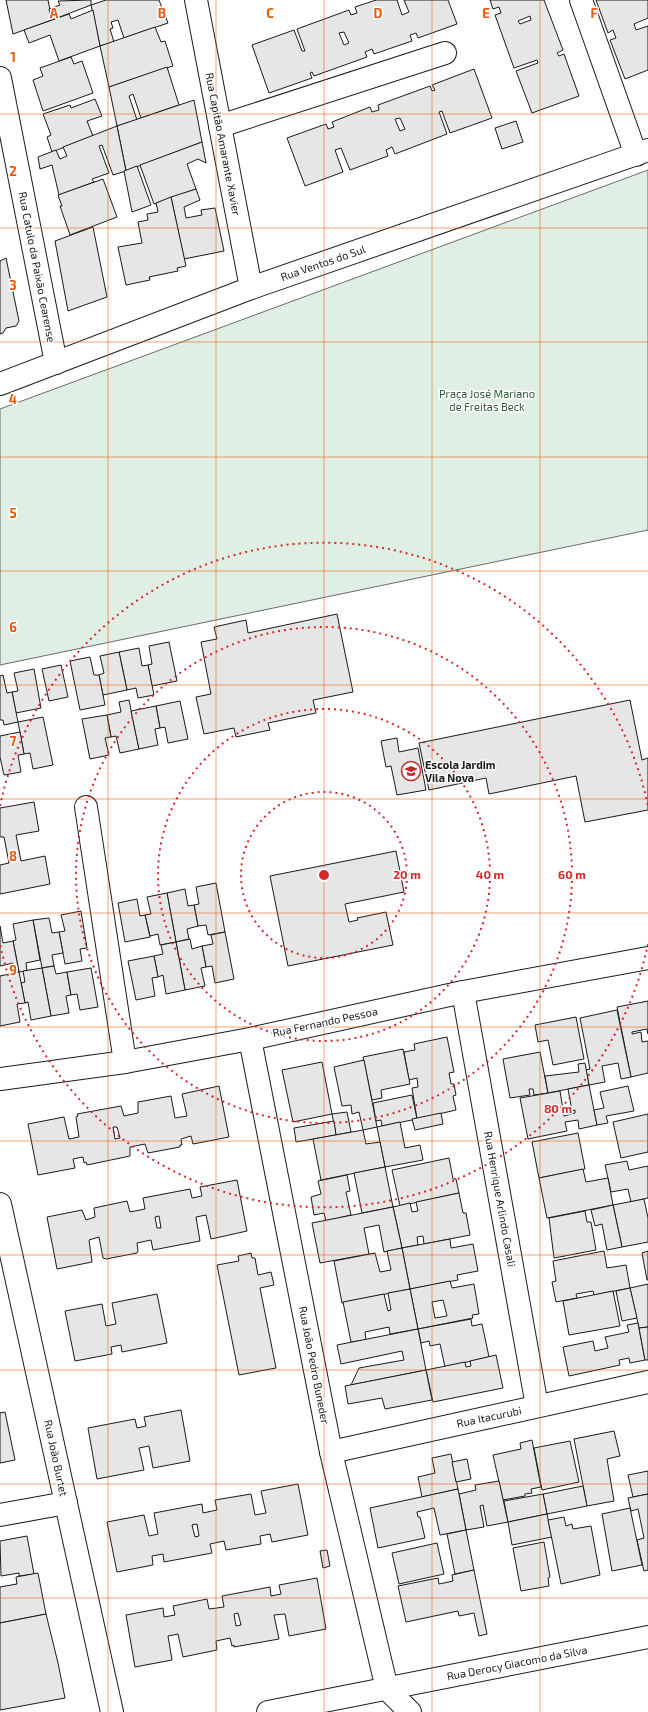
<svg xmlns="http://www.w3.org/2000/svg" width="648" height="1712" font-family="'Exo 2',sans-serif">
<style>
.green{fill:#e0efe3;stroke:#6a6a6a}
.building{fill:#e6e6e6;stroke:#1a1a1a;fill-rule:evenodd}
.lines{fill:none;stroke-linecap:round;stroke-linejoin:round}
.minor-casing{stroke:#1a1a1a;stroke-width:24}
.tertiary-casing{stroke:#1a1a1a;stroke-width:24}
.minor{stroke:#fff;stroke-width:22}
.tertiary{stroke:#fff;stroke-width:22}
.grid{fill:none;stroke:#e8590c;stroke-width:1;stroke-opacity:0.55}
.ring{fill:none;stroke:#d62828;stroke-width:2;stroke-dasharray:2 4}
.labels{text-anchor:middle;stroke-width:3;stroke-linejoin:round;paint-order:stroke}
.street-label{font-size:11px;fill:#1a1a1a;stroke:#fff}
.park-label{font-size:11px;fill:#2b5a34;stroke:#fff}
.poi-label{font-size:11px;font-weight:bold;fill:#1a1a1a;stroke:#fff;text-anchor:start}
.grid-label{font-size:13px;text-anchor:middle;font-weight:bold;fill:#e8590c;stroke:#fff;stroke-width:3;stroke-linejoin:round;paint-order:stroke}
.centre{fill:#d62828;stroke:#fff;stroke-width:2}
.ring-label{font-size:12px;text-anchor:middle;font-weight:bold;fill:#d62828;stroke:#fff;stroke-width:3;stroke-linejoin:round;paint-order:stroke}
</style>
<rect width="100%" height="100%" fill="#fff"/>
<path class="green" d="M648 170V530L0 665V409Z"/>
<g class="building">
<path d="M6 0H48L52 20 13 34Z"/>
<path d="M91 0V5L52 20 49 9 60 5 58 1Z"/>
<path d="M106 0H159L168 23 124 38 118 20 111 22 113 28 110 29 114 42 100 46 91 5Z"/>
<path d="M376 0H397L402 15 409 12 404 0H448L457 24 418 38 416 33 410 35 412 41 374 54 372 49 365 52 367 57 314 76 312 72 310 73 312 78 269 93 252 45 294 30 302 51H305L297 29 349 10 351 15 357 13 355 7ZM344 32 349 43 344 45 339 33Z"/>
<path d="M490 0H544L563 50 557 53 559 56 564 54 579 96 532 113 516 71 538 63 537 60 514 68 495 15 501 13 499 7 493 9ZM530 16 531 20 520 24 518 21Z"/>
<path d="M596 0H648V18L634 24 636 30 648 26V70L625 79 610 40 616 38 613 30 608 33Z"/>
<path d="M93 10 100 46 59 61 50 35 29 43 24 30 69 14 71 19Z"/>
<path d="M155 27 161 42 165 41 173 66 109 87 100 46Z"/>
<path d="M71 57 74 64 82 61 93 93 43 111 33 80 43 76 40 68Z"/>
<path d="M167 67 179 105 141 118 133 94 129 96 137 120 117 126 109 87Z"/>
<path d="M474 69 492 118 450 133 442 111 439 112 447 134 395 154 392 147 386 150 388 156 350 170 341 148 335 150 343 172 305 186 287 138 326 124 328 129 334 127 332 122 370 107 372 112 379 110 378 105 430 86 432 91 435 90 432 85ZM400 118 405 129 400 131 395 119Z"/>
<path d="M95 99 102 116 87 121 93 136 52 152 47 137 51 135 43 114 70 105 71 108Z"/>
<path d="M194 100 202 142 126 171 117 126Z"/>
<path d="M516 121 523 142 502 149 495 128Z"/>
<path d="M117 126 126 171 113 175 102 145 99 146 109 173 92 179 94 182 59 195 52 165 40 169 38 157 56 150 60 159 67 156 63 147Z"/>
<path d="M202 142 206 163 198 159 187 164 196 189 154 204 140 165Z"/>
<path d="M137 166 151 205 132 212 124 171Z"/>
<path d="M103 179 117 217 70 235 60 206H62L58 195Z"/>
<path d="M196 189 200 200 184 207 186 218 202 215 201 210 215 208 224 251 184 259 171 197Z"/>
<path d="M171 197 186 266 177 268 178 271 149 277 150 280 126 285 118 247 142 243 138 222 148 220 147 214 158 212 156 203Z"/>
<path d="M93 227 107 297 68 311 55 241Z"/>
<path d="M6 258 19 321 16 326 6 328 3 333 0 334V261Z"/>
<path d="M337 614 353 692 313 700 316 713 268 723 270 730 236 737 234 728 204 734 196 697 211 694 201 642 217 639 214 627 246 620 248 633Z"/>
<path d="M169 642 177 681 152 686 148 665 152 664 149 646Z"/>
<path d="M139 648 142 666 148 665 154 695 138 698 136 688 127 690 119 652Z"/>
<path d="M119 652 127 690 103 695 99 675 104 673 100 656Z"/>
<path d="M90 657 94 675H99L105 705 80 710 70 661Z"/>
<path d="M61 665 68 697 49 701 42 669Z"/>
<path d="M34 669 41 708 16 713 12 692 18 691 14 673Z"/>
<path d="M3 675 7 693 12 692 18 722 4 725 3 720H0V676Z"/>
<path d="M129 700 139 749 120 753 116 736 111 737 107 715 121 712 119 702Z"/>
<path d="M630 700 642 760 648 758V810L585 822 576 776 489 794 486 778 429 790 419 743Z"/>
<path d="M180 701 188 739 168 743 165 727 160 728 156 706Z"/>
<path d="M156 706 160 728 155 729 158 745 139 749 131 711Z"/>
<path d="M107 715 111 737 105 738 109 755 90 759 82 719Z"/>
<path d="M43 717 53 765 33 769 30 753 24 754 18 722Z"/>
<path d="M20 732 24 754 18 755 21 772 4 775 0 757V736Z"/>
<path d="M397 738 399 752 418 748 426 790 397 795 391 766 386 767 381 741Z"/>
<path d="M34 802 39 831 16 835 21 861 45 856 50 884 0 894V865L9 863 4 837H0V808Z"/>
<path d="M396 851 404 892 345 904 349 922 358 920 357 918 386 912 393 945 288 966 270 876Z"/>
<path d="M216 883 225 932 208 935 206 925 198 926 194 905 199 904 196 887Z"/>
<path d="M185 889 188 906 194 905 198 926 187 929 189 939 176 942 167 893Z"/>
<path d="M167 893 176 942 160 945 158 934 150 936 145 915 151 914 147 897Z"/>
<path d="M137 899 140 916 145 915 150 937 125 942 118 903Z"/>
<path d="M81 911 87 948 80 949 82 961 65 964 59 932 65 931 61 915Z"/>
<path d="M49 918 52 933 59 932 63 953 52 955 54 966 42 968 33 920Z"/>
<path d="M33 920 40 960 26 963 27 971 19 972 13 941 16 940 13 924Z"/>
<path d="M0 926 3 943 13 941 19 972 14 973 13 963 0 966Z"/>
<path d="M225 932 234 979 215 983 212 966 206 967 202 946 213 944 211 935Z"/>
<path d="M190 939 192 949 202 946 206 967 201 968 205 986 185 990 176 942Z"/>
<path d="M176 942 185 990 166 994 163 975 158 977 154 956 163 954 161 945Z"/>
<path d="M154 956 158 977 152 978 155 996 136 1000 128 961Z"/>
<path d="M54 966 56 974 67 972 71 995 66 996 69 1013 51 1016 42 968Z"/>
<path d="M42 968 51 1016 31 1020 28 1002 25 1003 21 983 25 982 23 971Z"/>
<path d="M91 968 98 1007 80 1010 77 994 71 995 67 972Z"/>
<path d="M19 972 25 1003 17 1004 20 1022 0 1026V976Z"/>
<path d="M648 1001V1034L647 1029 632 1032V1034L641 1032 642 1042 648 1041V1073L631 1077 617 1007Z"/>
<path d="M617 1010 631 1077 621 1079 618 1063 602 1066 605 1082 589 1085 586 1070 590 1069 580 1018Z"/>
<path d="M576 1017 584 1059 553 1065 548 1040 538 1042 535 1025Z"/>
<path d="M447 1037 454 1072 449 1073 451 1084H454L456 1095 453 1096 456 1110 417 1119 412 1088 418 1087 417 1078 409 1080 404 1052 415 1050 414 1044Z"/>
<path d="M403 1049 410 1084 381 1090 382 1098 372 1100 363 1057Z"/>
<path d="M540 1052 548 1093 534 1095 533 1089H529L530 1095 510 1098 503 1059Z"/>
<path d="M364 1060 377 1127 363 1130 359 1112 352 1114 351 1105 342 1106 334 1067Z"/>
<path d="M322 1062 332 1114 293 1122 282 1070Z"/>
<path d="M585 1063 589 1085 548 1093 545 1076 579 1072 578 1064Z"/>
<path d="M589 1085 597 1125 579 1129 578 1120 565 1122 567 1131 528 1139 520 1098 560 1091 564 1116 575 1113V1110L572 1111 568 1089Z"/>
<path d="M219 1086 229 1137 193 1144 191 1136 181 1139 182 1145H180V1147L148 1153 145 1144 130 1147V1156L87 1165 86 1162 84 1163 83 1157 73 1159 75 1168 38 1175 28 1124 64 1117 69 1139 79 1137 76 1117 78 1116 77 1114 121 1106 124 1116 138 1113V1102L171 1096 175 1118 187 1116 182 1094ZM113 1127H117L120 1138 115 1139Z"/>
<path d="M628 1086 634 1111 606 1116 608 1123 597 1125 594 1110 604 1108 600 1092Z"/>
<path d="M412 1095 417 1119 382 1126 381 1120 376 1121 373 1103Z"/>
<path d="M347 1112 351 1132 336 1135 332 1114Z"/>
<path d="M441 1113 443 1124 415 1130 412 1119Z"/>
<path d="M648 1114V1152L621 1158 613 1122Z"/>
<path d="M334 1121 336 1135 296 1142 294 1128Z"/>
<path d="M400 1122 405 1148 420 1145 423 1160 385 1167 377 1127Z"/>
<path d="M363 1130 366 1144 380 1142 385 1167 321 1180 313 1139Z"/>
<path d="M578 1133 585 1169 539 1178 532 1142Z"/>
<path d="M449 1158 453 1179H456L459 1193 400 1206 392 1170Z"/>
<path d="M627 1161 629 1170 648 1166V1198L631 1202 628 1189 611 1192 605 1165Z"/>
<path d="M385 1167 393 1207 362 1213 354 1173Z"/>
<path d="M583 1169 586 1182 608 1178 613 1205 547 1218 539 1178Z"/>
<path d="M347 1175 350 1191 346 1192 351 1215 326 1221 324 1213 314 1215 311 1197 321 1194 318 1181Z"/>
<path d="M237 1180 247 1231 211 1239 206 1215 196 1217 200 1241 153 1250 151 1240 137 1243 138 1251 137 1253 106 1259 103 1258 99 1237 89 1240 92 1262 57 1269 47 1217 82 1210 86 1220 95 1217 94 1208 127 1201 130 1212 145 1209 143 1198 190 1189 192 1198 202 1196 200 1187ZM159 1216 161 1228H157L155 1217Z"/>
<path d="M459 1193 463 1213H466L470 1235 424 1244 423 1236 417 1237 418 1245 402 1248 393 1207 410 1203 412 1212 418 1211 416 1202Z"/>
<path d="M644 1199 648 1218V1242L622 1247 613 1205Z"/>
<path d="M613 1205 622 1247 607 1250 602 1224 595 1226 591 1210Z"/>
<path d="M393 1207 402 1248 384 1252 379 1225 364 1228 369 1254 320 1263 312 1223Z"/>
<path d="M585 1211 587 1222H591L596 1250 554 1258 549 1218Z"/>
<path d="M450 1239 451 1248 473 1244 478 1271 457 1275 458 1280 410 1289 402 1248Z"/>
<path d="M402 1248 410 1289 342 1303 334 1261 375 1253 380 1272 391 1270 387 1251Z"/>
<path d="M604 1251 607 1268 626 1265 630 1288 594 1295 593 1291 576 1294 577 1298 556 1302 552 1282 556 1281 553 1261Z"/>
<path d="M648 1251V1280H647L642 1253Z"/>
<path d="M251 1253 252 1258H255L258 1275 271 1272 274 1285 260 1288 276 1368 239 1375 217 1265 239 1261 238 1256Z"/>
<path d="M450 1281 452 1288 474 1284 479 1314 472 1315 473 1318 418 1329 410 1289ZM443 1300 447 1316 435 1318 432 1302Z"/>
<path d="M648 1284V1327L639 1328 630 1288Z"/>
<path d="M630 1288 637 1318 622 1321 616 1291Z"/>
<path d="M410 1289 418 1329 390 1334 389 1327 365 1332 366 1340 351 1342 343 1302 384 1294 388 1311 391 1310 388 1293Z"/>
<path d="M613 1291 620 1326 569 1335 563 1301Z"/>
<path d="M157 1294 167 1343 122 1352 121 1345 111 1347 112 1354 75 1361 65 1311 102 1304 106 1326 116 1324 112 1303Z"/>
<path d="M471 1319 472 1326 482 1324 489 1357 445 1367 440 1344 430 1346 429 1341 421 1343 418 1329Z"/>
<path d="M638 1323 645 1360 630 1363 629 1358 619 1360 620 1365 569 1376 563 1347 593 1341 595 1351 608 1348 605 1337 629 1332 627 1325Z"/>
<path d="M648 1327V1360H645L639 1328Z"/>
<path d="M418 1329 426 1370 351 1385 359 1368 404 1360 402 1351 341 1364 337 1345Z"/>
<path d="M496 1355 503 1388 433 1402 426 1370 465 1362 466 1367 471 1366 470 1361Z"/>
<path d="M426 1370 432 1400 385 1409 382 1398 348 1404 345 1386Z"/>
<path d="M181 1410 190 1461 153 1468 149 1446 139 1448 144 1470 97 1479 88 1428 135 1419 137 1428 146 1426 144 1417Z"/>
<path d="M5 1412 15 1460 0 1463V1413Z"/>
<path d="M614 1431 620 1456 607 1459 614 1501 587 1506 574 1439Z"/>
<path d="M532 1440 541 1487 531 1489 532 1493 525 1494V1496L503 1500 493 1455 521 1449 520 1443Z"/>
<path d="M570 1441 579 1482 542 1490 534 1448Z"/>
<path d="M451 1454 458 1489 422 1497 418 1477 435 1473 432 1458Z"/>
<path d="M467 1459 471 1479 456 1482 452 1462Z"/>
<path d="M648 1471V1494L633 1497 628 1475Z"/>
<path d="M499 1481 508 1522 487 1526 483 1505 480 1506 484 1527 466 1530 459 1494 476 1490 475 1485Z"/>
<path d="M298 1484 308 1535 272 1542 270 1534 260 1536 261 1544 226 1550 224 1541 210 1544 212 1553 164 1562 163 1554 152 1556 153 1565 117 1572 107 1522 144 1515 149 1536 158 1534 154 1513 202 1504 203 1513 217 1510 215 1500 251 1494 255 1515 266 1513 261 1491ZM197 1524 199 1536 195 1537 192 1525Z"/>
<path d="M583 1486 587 1506 547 1514 543 1494Z"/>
<path d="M458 1489 466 1530 440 1535 434 1508 417 1512 418 1517H420L425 1538 378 1548 370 1508Z"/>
<path d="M543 1494 547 1514 508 1522 504 1501Z"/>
<path d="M648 1494V1570L644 1571 637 1540 644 1538 638 1509 631 1511 628 1498Z"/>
<path d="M630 1508 642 1565 612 1571 602 1514Z"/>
<path d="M547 1514 552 1537 512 1545 508 1522Z"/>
<path d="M564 1517 566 1526 572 1524 573 1529 591 1526 600 1575 561 1584 548 1520Z"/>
<path d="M466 1530 474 1570 455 1574 447 1534Z"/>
<path d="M27 1536 34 1574 19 1576V1573L1 1576 0 1541Z"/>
<path d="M544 1542 550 1577 548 1578 549 1586 521 1591 513 1548Z"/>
<path d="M437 1543 444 1574 399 1584 392 1553Z"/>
<path d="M327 1550 330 1566 323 1568 320 1551Z"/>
<path d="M474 1570 487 1634 479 1636 474 1613 459 1616 458 1611 406 1622 398 1586 438 1578 439 1584 453 1581 452 1575Z"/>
<path d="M38 1573 46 1614 0 1623V1587L17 1584 16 1577Z"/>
<path d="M317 1578 326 1629 289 1636 285 1614 274 1615 279 1639 234 1647V1645L232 1646 230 1638 216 1641 217 1650 183 1657 178 1634 168 1636 172 1660 135 1667 126 1615 163 1608 164 1617 175 1615 173 1606 207 1599 209 1609 224 1607 222 1596 270 1587 271 1596 281 1594 279 1585ZM238 1613 241 1625 236 1626 234 1614Z"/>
<path d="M46 1614 58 1663 65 1698 0 1710V1623Z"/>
</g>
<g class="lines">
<defs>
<g id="minor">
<path d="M196 0 251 288"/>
<path d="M581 0 636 155"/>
<path d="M0 78 56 363"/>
<path d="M220 126 445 53"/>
<path d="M0 384 251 288 648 150"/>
<path d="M86 807 125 1062"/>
<path d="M463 992 537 1406"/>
<path d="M250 1039 331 1452 387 1689 410 1712"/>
<path d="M0 1079 125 1062 250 1039 463 992 648 958"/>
<path d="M0 1204 112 1712"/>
<path d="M331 1452 648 1382"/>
<path d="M0 1515 66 1503"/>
</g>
<path id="tertiary" d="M268 1712 648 1637"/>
</defs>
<use href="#minor" class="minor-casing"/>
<use href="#tertiary" class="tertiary-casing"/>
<use href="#minor" class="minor"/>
<use href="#tertiary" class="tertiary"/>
</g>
<path class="grid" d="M108 0V1712M216 0V1712M324 0V1712M432 0V1712M540 0V1712M0 114H648M0 228H648M0 342H648M0 457H648M0 571H648M0 685H648M0 799H648M0 913H648M0 1027H648M0 1141H648M0 1255H648M0 1370H648M0 1484H648M0 1598H648"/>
<g class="ring">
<circle cx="324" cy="875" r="83"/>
<circle cx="324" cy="875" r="166"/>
<circle cx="324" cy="875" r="248"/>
<path d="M648 944A331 331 0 0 1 0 944M0 806A331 331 0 0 1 648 806"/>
</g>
<defs>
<symbol id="school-ring" viewBox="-11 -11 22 22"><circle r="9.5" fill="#fff" stroke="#c62828" stroke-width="1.5"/><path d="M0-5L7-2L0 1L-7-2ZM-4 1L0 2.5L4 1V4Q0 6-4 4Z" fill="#c62828"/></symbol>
</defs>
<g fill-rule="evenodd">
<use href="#school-ring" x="400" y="760" width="22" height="22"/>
</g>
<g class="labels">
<g class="street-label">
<text transform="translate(223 144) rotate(79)" y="4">Rua Capitão Amarante Xavier</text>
<text transform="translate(323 263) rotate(-19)" y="4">Rua Ventos do Sul</text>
<text transform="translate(37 267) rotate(79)" y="4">Rua Catulo da Paixão Cearense</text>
<text transform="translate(325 1022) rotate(-12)" y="4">Rua Fernando Pessoa</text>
<text transform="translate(500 1199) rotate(80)" y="4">Rua Henrique Arlindo Casali</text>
<text transform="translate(314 1365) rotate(79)" y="4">Rua João Pedro Buneder</text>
<text transform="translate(489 1417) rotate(-12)" y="4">Rua Itacurubi</text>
<text transform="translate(56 1458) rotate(78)" y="4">Rua João Burtet</text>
<text transform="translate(517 1663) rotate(-11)" y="4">Rua Derocy Giacomo da Silva</text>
</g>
<g class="park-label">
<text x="487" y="398">Praça José Mariano<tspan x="487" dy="13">de Freitas Beck</tspan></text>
</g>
<g class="poi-label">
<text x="425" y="769">Escola Jardim<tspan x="425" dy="13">Vila Nova</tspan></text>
</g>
</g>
<g class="grid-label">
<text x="54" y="18">A</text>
<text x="162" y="18">B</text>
<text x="270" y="18">C</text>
<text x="378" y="18">D</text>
<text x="486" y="18">E</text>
<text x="594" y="18">F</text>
<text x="13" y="62">1</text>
<text x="13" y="176">2</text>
<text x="13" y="290">3</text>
<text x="13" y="404">4</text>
<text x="13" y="518">5</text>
<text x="13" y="632">6</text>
<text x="13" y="746">7</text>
<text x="13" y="861">8</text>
<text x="13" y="975">9</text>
</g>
<circle cx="324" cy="875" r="6" class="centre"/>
<g class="ring-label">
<text x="407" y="879">20 m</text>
<text x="490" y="879">40 m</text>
<text x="572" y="879">60 m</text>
<text x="558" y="1113">80 m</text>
</g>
</svg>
